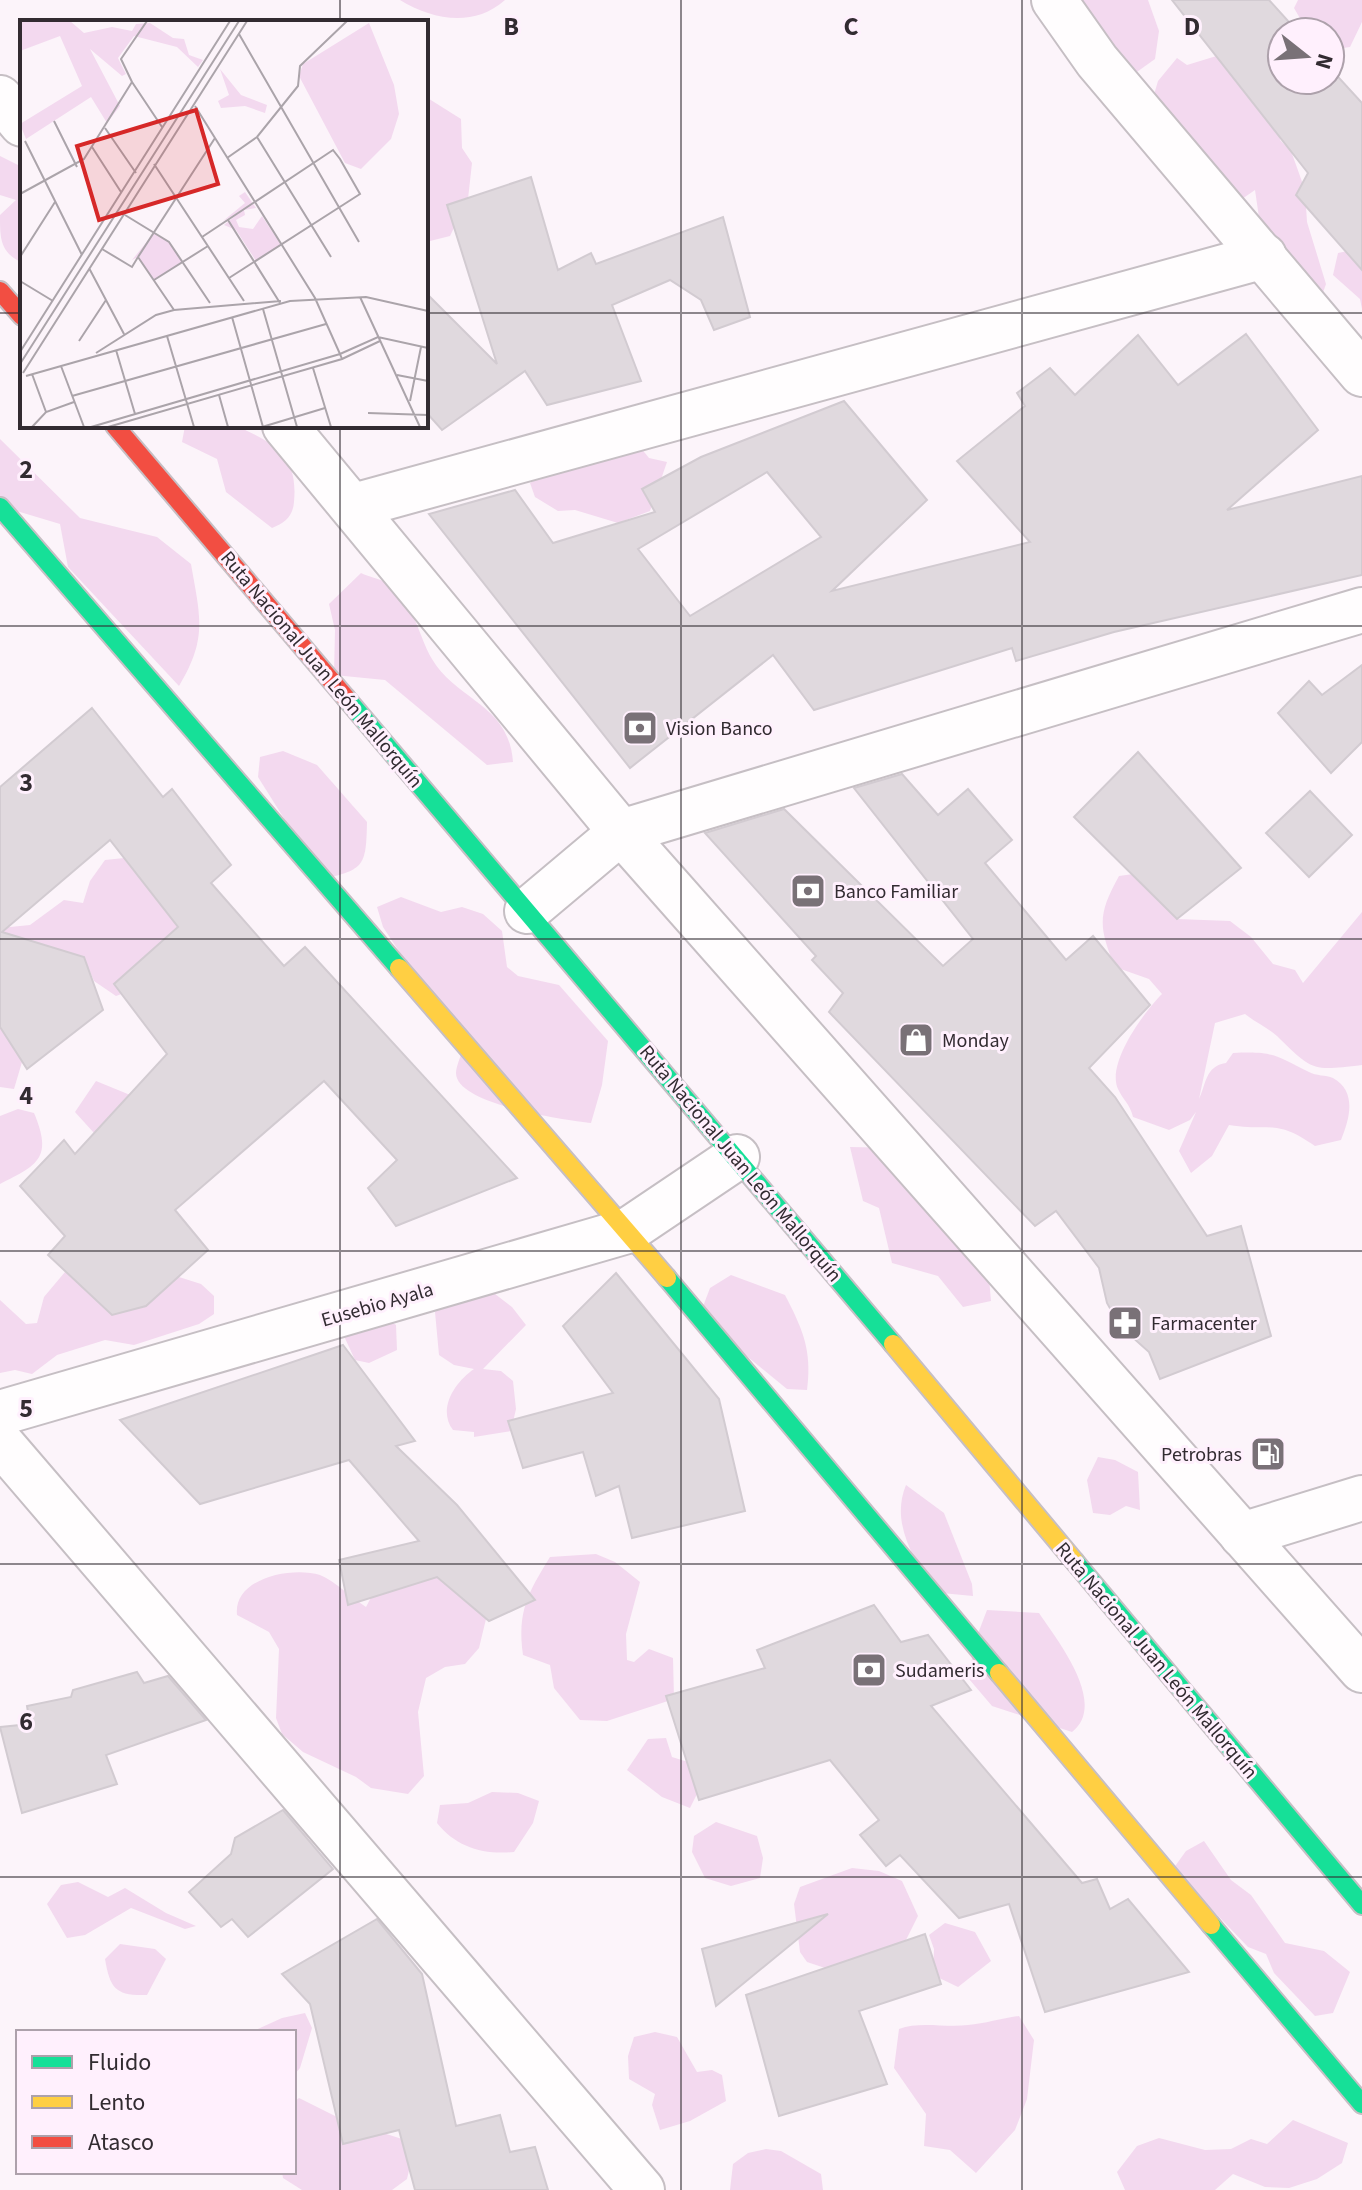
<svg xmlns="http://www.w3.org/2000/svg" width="1362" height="2190" font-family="'Source Sans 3',sans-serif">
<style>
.green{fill:#f3d9ef}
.building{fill:#e0d9de;stroke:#d2cbd1;stroke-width:2;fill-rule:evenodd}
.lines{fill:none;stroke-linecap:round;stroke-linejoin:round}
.street-casing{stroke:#c6bfc4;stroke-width:48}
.fast-casing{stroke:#c6bfc4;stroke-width:22}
.slow-casing{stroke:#c6bfc4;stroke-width:22}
.jam-casing{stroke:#c6bfc4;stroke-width:22}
.street{stroke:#fffdfe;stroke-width:44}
.fast{stroke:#16e098;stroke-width:18}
.slow{stroke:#ffcf43;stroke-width:18}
.jam{stroke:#f24e42;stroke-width:18}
.grid{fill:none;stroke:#322b31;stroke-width:2;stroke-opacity:0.55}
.labels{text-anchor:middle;stroke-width:6;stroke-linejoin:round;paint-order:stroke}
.street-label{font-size:20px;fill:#322b31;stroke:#fff0fd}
.poi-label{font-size:20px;fill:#322b31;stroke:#fff0fd;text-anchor:start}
.inset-road{fill:none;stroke:#aba4aa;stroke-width:2}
.view{fill:#d62828;fill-opacity:0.15;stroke:#d62828;stroke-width:4}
.inset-edge{fill:none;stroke:#322b31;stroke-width:4}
.grid-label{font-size:26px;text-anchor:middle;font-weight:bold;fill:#322b31;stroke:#fff0fd;stroke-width:6;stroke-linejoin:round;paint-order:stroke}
</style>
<rect width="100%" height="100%" fill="#fcf4fa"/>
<g class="green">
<path d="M400 0H505C473 28 433 20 400 0Z"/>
<path d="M1078 0H1148L1159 31 1155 59 1127 79Z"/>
<path d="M1298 0H1362V22L1350 47 1330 50V32H1308L1294 8Z"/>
<path d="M1223 54 1282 80 1290 114 1280 140 1291 151 1305 190 1307 222 1326 284 1320 301 1262 238 1255 190 1242 199 1181 145 1174 116 1153 98 1158 81 1177 58 1187 65Z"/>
<path d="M426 97 461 119 462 148 472 163 468 199 450 236 426 242Z"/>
<path d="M0 156 22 167 21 262C0 252 0 238 0 215L16 200 0 195Z"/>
<path d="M1362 248V309L1360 299 1333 275 1338 253Z"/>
<path d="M185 426C200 426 227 421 241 428 278 445 298 458 294 502 293 516 285 523 272 528L226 492 217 459 182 442Z"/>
<path d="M0 439 80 518 157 537 191 564C200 616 208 638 179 686L68 567 60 524 0 506Z"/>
<path d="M636 442 649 458 667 462 650 511 618 523 575 510 558 511 535 497 530 483 548 471Z"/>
<path d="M361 573C369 577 382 579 389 584 414 602 418 635 432 659 457 701 509 704 513 762L487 765 385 680 334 675 335 630 329 604Z"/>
<path d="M283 751 317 765 367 822C366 865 365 870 322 879L258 777 260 757Z"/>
<path d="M124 858 183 922 130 991 116 996 94 981 87 965 53 958 14 1089 0 1087V928L30 925 64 900 83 903 90 881 105 860Z"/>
<path d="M1169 869 1167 906 1177 919 1230 921 1251 937 1273 964 1295 970 1303 983 1362 912V1065C1311 1071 1313 1071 1277 1036 1268 1028 1255 1022 1245 1014L1215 1023 1199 1099C1206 1085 1205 1066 1226 1063L1233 1053C1273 1051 1275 1055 1309 1072 1316 1076 1326 1075 1333 1078 1358 1092 1349 1120 1341 1140L1315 1146C1275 1118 1272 1132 1229 1125L1212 1156 1191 1173 1179 1151 1196 1112 1190 1120 1169 1130 1133 1117C1130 1104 1123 1100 1118 1089 1106 1063 1145 1011 1162 994L1149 979 1115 967C1098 926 1098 914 1119 876Z"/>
<path d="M401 897 441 912 462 907 483 914 502 931 507 967 518 976 559 985 608 1041 602 1085 591 1123C566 1120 456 1105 456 1073 456 1066 461 1056 463 1049L383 927 377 907Z"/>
<path d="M96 1081 140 1099 95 1155 94 1133 75 1112Z"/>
<path d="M18 1109 34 1113C53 1158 38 1165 0 1184V1116Z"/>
<path d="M850 1147 900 1148 988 1266 991 1301 963 1307 938 1276 892 1263 879 1208 863 1201Z"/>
<path d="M65 1272 88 1277 142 1302 179 1277 201 1284 214 1296V1314L199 1324 134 1345 105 1340 57 1355 32 1374 15 1370 0 1373V1300L26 1324 37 1323 44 1297Z"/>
<path d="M731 1275 785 1295C803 1330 812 1350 807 1390L787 1389 699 1317 710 1288Z"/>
<path d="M486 1287 512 1307 526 1325 483 1369 501 1371 513 1381 516 1409 511 1431 474 1437V1432L453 1430C437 1409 455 1382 474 1369L454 1365 439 1355 435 1312 449 1296Z"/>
<path d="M381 1315 396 1325 397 1350 369 1363 355 1360 344 1336 353 1324Z"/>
<path d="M1098 1457 1115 1460 1138 1472 1140 1510 1126 1506 1110 1515 1093 1513 1087 1480Z"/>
<path d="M906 1485 944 1513 972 1584 973 1596 931 1592C915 1557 890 1524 906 1485Z"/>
<path d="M596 1554 615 1562 640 1582 626 1634 627 1660 634 1662 649 1649 673 1658 674 1699 607 1721 580 1720 554 1688 550 1665 523 1655C517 1611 528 1593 550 1557Z"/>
<path d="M428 1570 455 1582 486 1619 479 1648 465 1664 445 1667 426 1678 418 1712 424 1776 408 1794 371 1788 356 1777 303 1752 282 1734 276 1718 279 1649 269 1632 237 1615C233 1578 292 1566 320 1575 335 1581 352 1598 366 1607L378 1584Z"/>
<path d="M987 1610 1039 1613C1058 1641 1108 1704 1072 1732L992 1706 969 1679 974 1644Z"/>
<path d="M666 1738 672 1757 688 1762 704 1780 690 1808 662 1797 627 1770 648 1739Z"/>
<path d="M492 1792 518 1793 539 1801 533 1823 514 1852C483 1855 456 1847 437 1823L440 1805 468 1803Z"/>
<path d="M716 1822 757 1836 763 1858 760 1878 731 1886 705 1878 692 1852 694 1836Z"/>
<path d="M1204 1841 1231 1880 1251 1895 1285 1943 1324 1951 1350 1972 1333 2013 1315 2016 1274 1973 1266 1954 1248 1947 1173 1869 1186 1851Z"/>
<path d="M852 1868 879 1871 902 1881 918 1916 906 1940 885 1953 834 1971 807 1962 800 1952 794 1904 800 1887Z"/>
<path d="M78 1882 108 1897 125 1888 166 1913 196 1926 185 1929 131 1908 85 1935 67 1938 47 1904 61 1885Z"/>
<path d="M945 1923 975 1932 991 1961 958 1987 933 1975 934 1949 929 1935Z"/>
<path d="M120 1944 155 1949 166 1959 147 1995C116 1996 110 1989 105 1959Z"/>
<path d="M305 2013 312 2028 300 2068 294 2075V2032H251L282 2018Z"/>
<path d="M1019 2016 1034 2040 1027 2099 1015 2130 976 2173 950 2150 924 2146 926 2114 894 2068 899 2029C919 2021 946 2028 968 2025 985 2024 1002 2018 1019 2016Z"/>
<path d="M655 2032 677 2037 697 2072 712 2070 722 2075 726 2101 690 2121 660 2130 652 2105 655 2094 629 2079 628 2056 634 2037Z"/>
<path d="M299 2098 343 2120 402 2139 410 2166 407 2179 392 2190H302L283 2178 282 2172H294V2102Z"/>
<path d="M1293 2120 1348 2143 1342 2163 1317 2179 1289 2188 1265 2187 1233 2174 1215 2190H1125L1117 2172 1137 2146 1159 2138 1205 2150 1231 2149 1251 2139 1267 2144Z"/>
<path d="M766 2149 781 2151 821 2174 823 2190H730L733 2164 748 2153Z"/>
</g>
<g class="building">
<path d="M1172 0H1269L1298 32H1282V80H1330V68L1362 103V270L1296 195 1308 173Z"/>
<path d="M531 177 558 270 591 253 596 264 723 217 750 317 714 330 701 300 670 280 612 305 641 381 547 405 525 371 442 430 426 412V293L497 364 447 205Z"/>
<path d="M1246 334 1318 430 1227 510 1362 476V575L1114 632 1016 661 1012 648 814 710 773 655 630 768 429 514 515 490 553 543 655 512 642 489 701 457 844 401 927 500 832 591 1030 542 957 461 1025 406 1017 393 1050 368 1075 395 1138 335 1178 385ZM767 472 821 537 690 616 638 549Z"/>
<path d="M1362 665V742L1331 773 1278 713 1309 681 1322 695Z"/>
<path d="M92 708 163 797 172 789 231 865 211 883 284 966 305 947 517 1178 396 1226 368 1188 397 1160 324 1081 175 1210 208 1250 146 1306 112 1315 48 1255 65 1236 20 1186 64 1140 75 1154 167 1054 114 984 178 927 110 840 2 932 84 957 103 1010 27 1069 0 1027V787Z"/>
<path d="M1138 752 1241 868 1177 919 1074 817Z"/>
<path d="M902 774 938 815 968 789 1012 840 985 863 1066 960 1093 936 1150 1005 1089 1068 1115 1097 1207 1236 1241 1226 1271 1336 1160 1379 1149 1352 1120 1326 1107 1303 1099 1268 1056 1211 1035 1226 829 1012 843 993 812 960 816 956 705 833 784 809 943 966 973 939 854 788Z"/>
<path d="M1310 791 1352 835 1309 877 1266 833Z"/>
<path d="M616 1273 719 1399 745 1511 632 1538 619 1486 596 1496 583 1452 523 1468 508 1421 613 1393 563 1326Z"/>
<path d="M343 1345 415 1441 396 1446 457 1505 535 1600 489 1621 437 1577 348 1605 339 1560 419 1541 349 1460 200 1504 120 1420Z"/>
<path d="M874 1605 901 1642 928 1635 971 1690 931 1706 1082 1883 1097 1879 1110 1909 1128 1899 1189 1972 1045 2012 1009 1904 959 1918 900 1855 886 1866 860 1835 879 1820 830 1760 699 1800 666 1696 765 1668 757 1650Z"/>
<path d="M137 1672 144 1683 168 1676 206 1720 106 1755 117 1784 22 1813 0 1727 30 1724 27 1706 71 1697 73 1690Z"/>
<path d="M283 1810 333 1869 248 1937 232 1919 221 1927 189 1892 231 1854 235 1838Z"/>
<path d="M828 1914 716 2006 702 1949Z"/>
<path d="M377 1919 422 1974 456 2126 500 2115 510 2152 535 2147 548 2190H415L399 2130 343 2144 310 2004 282 1974Z"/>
<path d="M925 1934 941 1984 859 2011 887 2084 779 2116 746 1995Z"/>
</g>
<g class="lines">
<defs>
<g id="street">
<path d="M1054 0 1097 61 1362 374"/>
<path d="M0 98 22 124"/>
<path d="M285 426 621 832 1362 1670"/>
<path d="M354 506 1264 256"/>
<path d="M527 911 621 832 1362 610"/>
<path d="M0 1413 627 1231 737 1157"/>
<path d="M0 1442 642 2190"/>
<path d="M1242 1535 1362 1498"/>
</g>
<g id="fast">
<path d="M0 507 399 968"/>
<path d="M346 698 893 1344"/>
<path d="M667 1278 999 1673"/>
<path d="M1075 1562 1362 1905"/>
<path d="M1211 1925 1362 2104"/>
</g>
<g id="slow">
<path d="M399 968 667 1278"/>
<path d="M893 1344 1075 1562"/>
<path d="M999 1673 1211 1925"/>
</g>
<g id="jam">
<path d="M0 291 22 316"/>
<path d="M115 426 346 698"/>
</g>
</defs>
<use href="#street" class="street-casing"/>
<use href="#fast" class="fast-casing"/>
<use href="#slow" class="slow-casing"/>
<use href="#jam" class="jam-casing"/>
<use href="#street" class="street"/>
<use href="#fast" class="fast"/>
<use href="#slow" class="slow"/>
<use href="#jam" class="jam"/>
</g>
<path class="grid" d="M340 0V22M681 0V2190M1022 0V2190M0 313H22M426 313H1362M340 426V2190M0 626H1362M0 939H1362M0 1251H1362M0 1564H1362M0 1877H1362"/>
<defs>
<symbol id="bank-square" viewBox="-11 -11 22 22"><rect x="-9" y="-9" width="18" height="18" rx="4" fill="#797177" stroke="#fff0fd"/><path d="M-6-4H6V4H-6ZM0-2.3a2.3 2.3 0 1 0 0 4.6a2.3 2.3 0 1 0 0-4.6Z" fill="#fff"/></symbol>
<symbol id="shop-square" viewBox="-11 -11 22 22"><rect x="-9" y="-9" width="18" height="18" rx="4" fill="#797177" stroke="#fff0fd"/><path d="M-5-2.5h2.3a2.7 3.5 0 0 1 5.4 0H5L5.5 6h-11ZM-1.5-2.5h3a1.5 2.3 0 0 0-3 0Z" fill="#fff"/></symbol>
<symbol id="pharmacy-square" viewBox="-11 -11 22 22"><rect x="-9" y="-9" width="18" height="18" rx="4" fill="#797177" stroke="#fff0fd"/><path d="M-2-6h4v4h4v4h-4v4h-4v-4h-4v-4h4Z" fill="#fff"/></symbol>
<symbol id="fuel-square" viewBox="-11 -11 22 22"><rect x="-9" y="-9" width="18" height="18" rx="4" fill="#797177" stroke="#fff0fd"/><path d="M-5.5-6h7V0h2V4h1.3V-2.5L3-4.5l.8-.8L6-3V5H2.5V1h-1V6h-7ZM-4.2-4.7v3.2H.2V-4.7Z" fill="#fff"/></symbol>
</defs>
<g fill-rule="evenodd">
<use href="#bank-square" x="620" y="708" width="40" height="40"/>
<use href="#bank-square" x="788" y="871" width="40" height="40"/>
<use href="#shop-square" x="896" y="1020" width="40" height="40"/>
<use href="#pharmacy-square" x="1105" y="1303" width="40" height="40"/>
<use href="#fuel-square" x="1248" y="1434" width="40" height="40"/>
<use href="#bank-square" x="849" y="1650" width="40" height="40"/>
</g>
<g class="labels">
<g class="street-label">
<text transform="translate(322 669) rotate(50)" y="7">Ruta Nacional Juan León Mallorquín</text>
<text transform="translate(741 1163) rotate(50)" y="7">Ruta Nacional Juan León Mallorquín</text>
<text transform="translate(377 1304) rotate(-16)" y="7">Eusebio Ayala</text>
<text transform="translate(1157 1660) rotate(50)" y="7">Ruta Nacional Juan León Mallorquín</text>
</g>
<g class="poi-label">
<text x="666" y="735">Vision Banco</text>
<text x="834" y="898">Banco Familiar</text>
<text x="942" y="1047">Monday</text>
<text x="1151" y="1330">Farmacenter</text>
<text x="1242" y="1461" text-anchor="end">Petrobras</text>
<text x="895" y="1677">Sudameris</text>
</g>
</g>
<g transform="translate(20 20)">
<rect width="408" height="408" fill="#fcf4fa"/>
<path d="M0 1H50L64 13 92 7 112 11 116 4 130 3 153 18 164 19 169 35 183 40 178 47 157 27 114 16 98 38 106 54 102 56 70 29 100 86 87 103 71 77 6 119 0 104 62 66 40 16 0 31ZM349 3 374 65 379 94 371 119 341 149 325 143 279 56 283 44ZM200 49 221 75 247 85 245 93 225 86 201 88 198 81 209 75ZM225 172 236 188 224 190 225 195 216 200 219 207 233 209 242 196 261 225 236 241 216 210 204 205 220 192 203 201 225 183 219 176ZM134 213 149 222 163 242 134 260 118 237 112 240Z" fill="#f3d9ef"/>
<path class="inset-road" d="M219 14 339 222M112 62 142 107M175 86 295 278 320 334M34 101 57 147M85 108 116 153M237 117 311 237M5 121 62 235M72 127 101 172M207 138 237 117 278 66 280 46 327 1M134 144 224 281M0 174 64 139 112 62 101 39 127 1M105 195 149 222 190 283M208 200 260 283M182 217 313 130 320 139 340 174 209 258M82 229 112 247 118 237 154 290M0 237 35 182M118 237 195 118M69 248 104 314M134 260 188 226M0 261 33 281M340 277 400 407M243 289 277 407M212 297 243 407M147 316 174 407M59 321 86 280M96 330 115 394M0 332 210 1M76 333 136 295 154 290 261 281M322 339 360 321M0 344 219 1M41 346 64 407M293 348 311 407M3 353 227 1M12 354 26 392M377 355 408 361M6 356 270 281 346 277 408 291M199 375 208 407M52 376 306 304M390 381 401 327M348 393 408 395M12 407 26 392 54 382M71 407 320 334 358 317 408 328M88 407 322 339 320 334M242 407 305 388"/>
<path class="view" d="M176 90 198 164 79 200 57 126Z"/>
<rect width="408" height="408" class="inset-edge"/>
</g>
<g class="grid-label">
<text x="511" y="35">B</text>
<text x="851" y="35">C</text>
<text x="1192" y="35">D</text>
<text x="26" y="478">2</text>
<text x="26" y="791">3</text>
<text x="26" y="1104">4</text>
<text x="26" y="1417">5</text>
<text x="26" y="1730">6</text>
</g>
<rect x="16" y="2030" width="280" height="144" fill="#fff0fd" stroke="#ada1ab" stroke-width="2"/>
<rect x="32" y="2056" width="40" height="12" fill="#16e098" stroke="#ada1ab" stroke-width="2"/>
<text x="88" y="2070" font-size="24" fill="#322b31">Fluido</text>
<rect x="32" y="2096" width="40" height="12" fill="#ffcf43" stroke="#ada1ab" stroke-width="2"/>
<text x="88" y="2110" font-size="24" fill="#322b31">Lento</text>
<rect x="32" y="2136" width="40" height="12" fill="#f24e42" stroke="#ada1ab" stroke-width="2"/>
<text x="88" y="2150" font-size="24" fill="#322b31">Atasco</text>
<g transform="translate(1306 56) rotate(107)"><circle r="38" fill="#fff0fd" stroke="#ada1ab" stroke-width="2"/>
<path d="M0-6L14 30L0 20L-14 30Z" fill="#797177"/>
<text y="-12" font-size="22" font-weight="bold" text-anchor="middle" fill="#322b31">N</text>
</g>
</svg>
